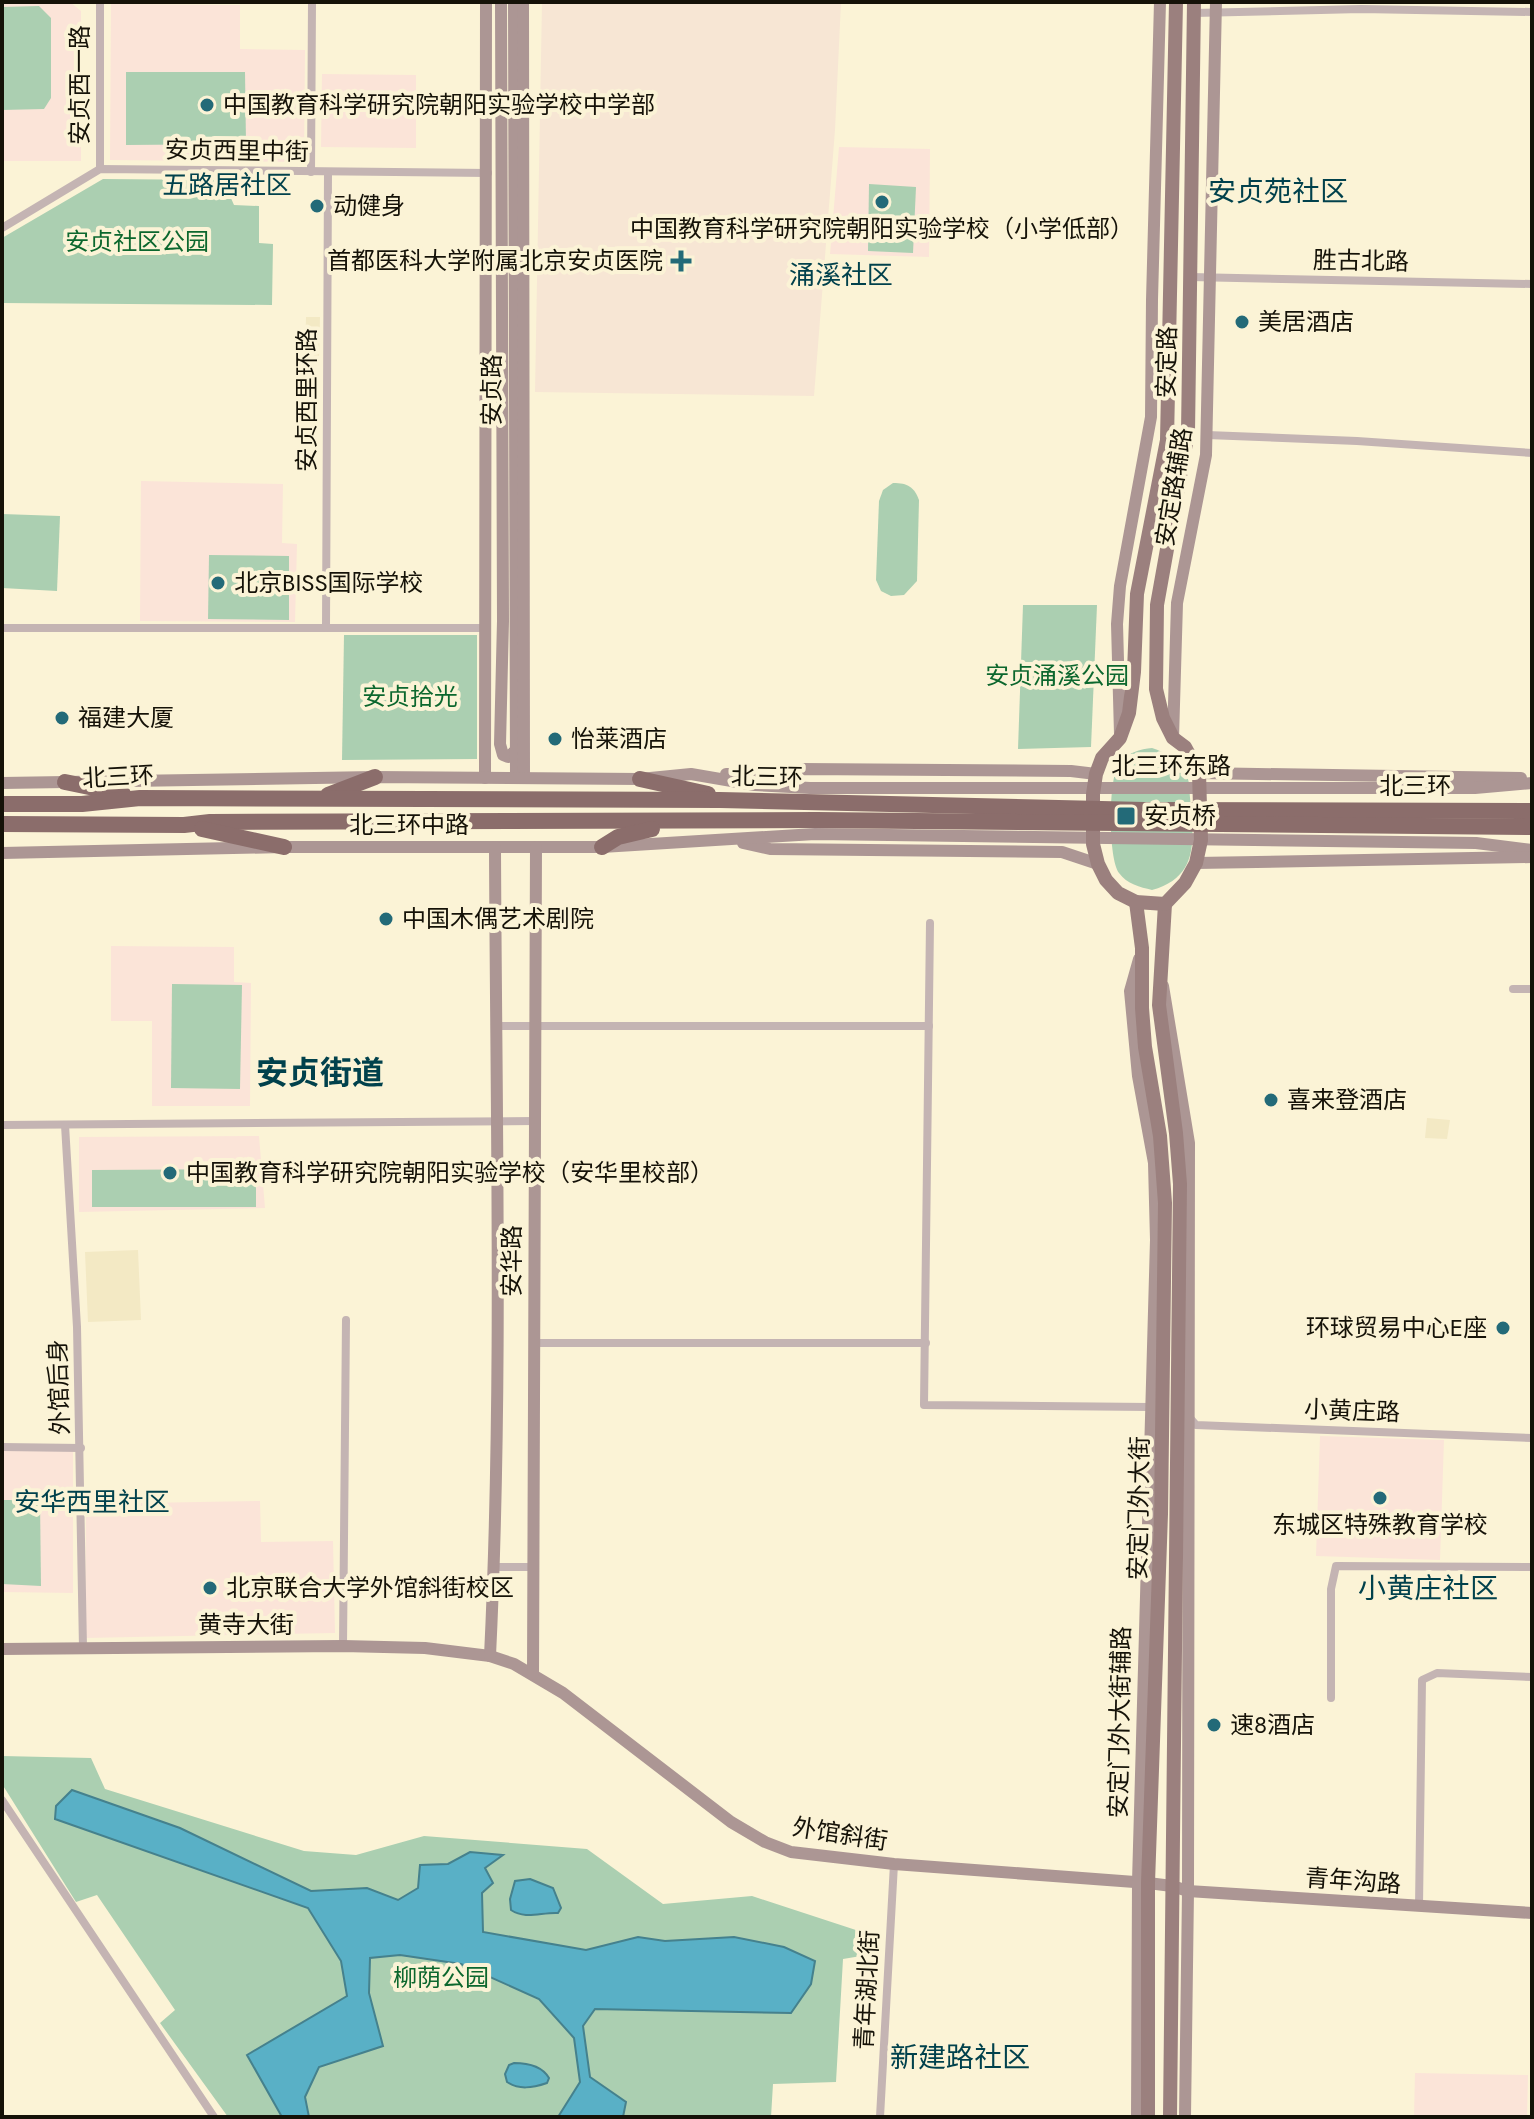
<svg xmlns="http://www.w3.org/2000/svg" width="1534" height="2119" font-family="Jost,'Noto Sans SC',sans-serif">
<style>
.built{fill:#f3e9c4}
.education{fill:#fbe4d8}
.medical{fill:#f7e6d4}
.green{fill:#abcfb1}
.water{fill:#59b0c6;stroke:#45818d;stroke-width:2}
.lines{fill:none;stroke-linecap:round;stroke-linejoin:round}
.street{stroke:#c4b4b3;stroke-width:8}
.secondary{stroke:#ac9694;stroke-width:12}
.primary{stroke:#9b807e;stroke-width:14}
.highway{stroke:#8b6d6b;stroke-width:16}
.poi-dot{fill:#236a78;stroke:#fbf3d6;stroke-width:3}
.labels{text-anchor:middle;stroke-width:8;stroke-linejoin:round;paint-order:stroke}
.street-label{font-size:24px;fill:#151208;stroke:#fbf3d6}
.poi-label{font-size:24px;fill:#151208;stroke:#fbf3d6;text-anchor:start}
.park-label{font-size:24px;fill:#0c672e;stroke:#fbf3d6}
.neighbourhood-label{font-size:26px;fill:#01414c;stroke:#fbf3d6}
.quarter-label{font-size:28px;fill:#01414c;stroke:#fbf3d6}
.district-label{font-size:32px;font-weight:bold;fill:#01414c;stroke:#fbf3d6}
</style>
<rect width="100%" height="100%" fill="#fbf3d6"/>
<g class="built">
<path d="M306 317H320L319 358 305 357Z"/>
<path d="M1427 1118 1450 1120 1447 1139 1425 1138Z"/>
<path d="M138 1250 141 1320 88 1322 85 1252Z"/>
</g>
<g class="education">
<path d="M2 2H70L81 11V161H2Z"/>
<path d="M111 4 240 5V49L305 50 304 162 110 160Z"/>
<path d="M322 74 416 75V148L321 147Z"/>
<path d="M839 147 930 149 929 257 830 254Z"/>
<path d="M141 481 283 484 282 543 297 544 295 622 140 621Z"/>
<path d="M111 946 234 947V982L251 983 250 1106H152V1021H111Z"/>
<path d="M259 1136 265 1208 79 1212V1137Z"/>
<path d="M1320 1436 1444 1440 1440 1560 1316 1556Z"/>
<path d="M2 1451H73V1593L2 1592Z"/>
<path d="M260 1501 261 1542 333 1541 335 1633 85 1638 86 1504Z"/>
<path d="M1415 2073 1528 2075 1527 2117H1414Z"/>
</g>
<path class="medical" d="M542 2H841L835 130 814 396 535 392Z"/>
<g class="green">
<path d="M39 6 51 18V98L44 109 2 110V7Z"/>
<path d="M126 72H245L246 144 126 145Z"/>
<path d="M103 179 223 180 234 205 259 206V243L273 244 272 305 2 303V238Z"/>
<path d="M869 184 916 187 913 253 868 251Z"/>
<path d="M893 483C908 483 914 487 919 500L917 581 904 595 891 596 881 591 876 580 879 501 883 490Z"/>
<path d="M2 514 60 516 57 591 2 588Z"/>
<path d="M209 555 289 556V620L208 619Z"/>
<path d="M1023 605H1097L1091 747 1018 749Z"/>
<path d="M344 635H477V759L342 760Z"/>
<path d="M1152 748C1172 755 1184 762 1189 783 1191 828 1206 875 1152 890 1140 887 1127 884 1119 873 1108 858 1108 779 1119 763 1126 753 1141 749 1152 748Z"/>
<path d="M172 984 242 985 240 1089 171 1088Z"/>
<path d="M256 1169V1207H92V1170Z"/>
<path d="M2 1500H40L41 1586 2 1584Z"/>
<path d="M2 1756 91 1758 105 1789 304 1851 356 1855 424 1836 587 1849 663 1904 752 1896 865 1933 861 1956 843 1959 836 2082 773 2084 771 2117H228L160 2023 175 2010 97 1895 76 1902 2 1784Z"/>
</g>
<g class="water">
<path d="M72 1790 180 1828 311 1891 367 1888 398 1900 418 1888 420 1865 448 1864 470 1852 503 1855 485 1868 493 1883 482 1893 483 1932 586 1950 638 1937 665 1941 734 1937 784 1947 815 1961 811 1984 791 2013 595 2009 583 2026 590 2077 626 2102 623 2117H558L580 2082 574 2038 539 1999 461 1964 400 1955 370 1958 369 1993 383 2046 319 2067 305 2097 309 2117H282L247 2055 347 1996 341 1961 308 1908 55 1819 56 1806Z"/>
<path d="M530 1879 553 1888 561 1908 558 1913C541 1912 526 1920 511 1910L510 1899 515 1881Z"/>
<path d="M514 2063C528 2063 542 2066 549 2078L547 2083C532 2088 519 2090 507 2082L505 2074 509 2065Z"/>
</g>
<g class="lines">
<g class="street">
<path d="M1194 13 1361 9 1532 12"/>
<path d="M100 169V2"/>
<path d="M311 172 312 2"/>
<path d="M2 228 100 169 488 173"/>
<path d="M1190 277 1532 284"/>
<path d="M1207 435 1357 441 1532 453"/>
<path d="M2 628H484"/>
<path d="M326 628 328 172"/>
<path d="M930 923 924 1405 1150 1407"/>
<path d="M1513 989H1532"/>
<path d="M496 1026H929"/>
<path d="M2 1125 535 1121"/>
<path d="M65 1125 77 1327 83 1648"/>
<path d="M534 1343H926"/>
<path d="M1189 1417 1196 1425 1532 1438"/>
<path d="M2 1447 81 1448"/>
<path d="M494 1567H533"/>
<path d="M343 1646 346 1320"/>
<path d="M1331 1698V1589L1336 1566 1532 1567"/>
<path d="M2 1800 214 2117"/>
<path d="M1419 1907 1422 1680 1437 1673 1532 1677"/>
<path d="M880 2117 894 1864"/>
</g>
<g class="secondary">
<path d="M501 2 503 621 500 744 503 755 508 757 515 751"/>
<path d="M514 2 516 778"/>
<path d="M523 2 524 778"/>
<path d="M1120 734 1117 624 1120 586 1151 417 1152 300 1160 2"/>
<path d="M1173 738 1177 603 1206 455 1216 2"/>
<path d="M1199 773 1521 778"/>
<path d="M726 774H761L802 769 1071 771 1096 774"/>
<path d="M485 778 486 2"/>
<path d="M2 783 375 777 640 779 691 774 755 785 810 788H1475L1532 783"/>
<path d="M743 843 770 849 1062 852 1098 864"/>
<path d="M2 853 284 847H602L815 834 1476 843 1532 850"/>
<path d="M1196 863 1532 857"/>
<path d="M1163 986 1189 1143 1188 1891 1185 2117"/>
<path d="M2 1649 343 1646 425 1648 490 1656 514 1664 563 1693 731 1822 765 1842 791 1852 894 1864 1148 1883 1172 1886 1188 1891 1532 1913"/>
<path d="M490 1656C503 1387 496 1116 495 847"/>
<path d="M533 1674 536 847"/>
<path d="M1137 2117 1138 1882 1156 1240 1154 1163 1138 1076 1130 991 1139 959"/>
</g>
<g class="primary">
<path d="M1136 902 1142 948V1008L1145 1047 1160 1136 1165 1203 1161 1514 1148 1883V2117"/>
<path d="M1165 904 1159 1005 1176 1133 1180 1184 1170 2117"/>
<path d="M1165 904 1136 902 1118 893 1106 880 1098 864 1093 844V794L1096 774 1102 758 1120 738 1129 713 1134 672 1137 594 1167 440 1176 2"/>
<path d="M1165 904 1185 883 1196 863 1201 840 1199 773 1185 747 1173 738 1163 718 1156 689 1157 605 1188 432 1194 2"/>
</g>
<g class="highway">
<path d="M640 779 708 794"/>
<path d="M65 782 123 794"/>
<path d="M328 795 375 777"/>
<path d="M2 804H82L140 798 720 800 1144 810 1532 811"/>
<path d="M2 824 184 825 210 822 816 820 1532 827"/>
<path d="M202 829 284 847"/>
<path d="M602 847 618 837 652 829"/>
</g>
</g>
<g class="poi-dot">
<circle cx="207" cy="105" r="8"/>
<circle cx="882" cy="202" r="8"/>
<circle cx="317" cy="206" r="8"/>
<path d="M677 249h8v8h8v8h-8v8h-8v-8h-8v-8h8z"/>
<circle cx="1242" cy="322" r="8"/>
<circle cx="218" cy="583" r="8"/>
<circle cx="62" cy="718" r="8"/>
<circle cx="555" cy="739" r="8"/>
<rect x="1116" y="806" width="20" height="20" rx="4"/>
<circle cx="386" cy="919" r="8"/>
<circle cx="1271" cy="1100" r="8"/>
<circle cx="170" cy="1173" r="8"/>
<circle cx="1503" cy="1328" r="8"/>
<circle cx="1380" cy="1498" r="8"/>
<circle cx="210" cy="1588" r="8"/>
<circle cx="1214" cy="1725" r="8"/>
</g>
<g class="labels">
<g class="street-label">
<text transform="translate(80 85) rotate(-90)" y="8">安贞西一路</text>
<text transform="translate(237 151) rotate(1)" y="8">安贞西里中街</text>
<text transform="translate(1361 261) rotate(1)" y="8">胜古北路</text>
<text transform="translate(1167 362) rotate(-89)" y="8">安定路</text>
<text transform="translate(492 390) rotate(-90)" y="8">安贞路</text>
<text transform="translate(307 400) rotate(-90)" y="8">安贞西里环路</text>
<text transform="translate(1174 487) rotate(-81)" y="8">安定路辅路</text>
<text x="1171" y="774">北三环东路</text>
<text transform="translate(118 777) rotate(-3)" y="8">北三环</text>
<text transform="translate(767 777) rotate(1)" y="8">北三环</text>
<text x="1415" y="794">北三环</text>
<text x="409" y="833">北三环中路</text>
<text transform="translate(512 1261) rotate(-90)" y="8">安华路</text>
<text transform="translate(59 1387) rotate(-92)" y="8">外馆后身</text>
<text transform="translate(1352 1411) rotate(2)" y="8">小黄庄路</text>
<text transform="translate(1139 1508) rotate(-89)" y="8">安定门外大街</text>
<text x="246" y="1633">黄寺大街</text>
<text transform="translate(1120 1722) rotate(-89)" y="8">安定门外大街辅路</text>
<text transform="translate(840 1834) rotate(9)" y="8">外馆斜街</text>
<text transform="translate(1353 1881) rotate(4)" y="8">青年沟路</text>
<text transform="translate(867 1990) rotate(-87)" y="8">青年湖北街</text>
</g>
<g class="poi-label">
<text x="223" y="113">中国教育科学研究院朝阳实验学校中学部</text>
<text x="333" y="214">动健身</text>
<text x="882" y="237" text-anchor="middle">中国教育科学研究院朝阳实验学校（小学低部）</text>
<text x="663" y="269" text-anchor="end">首都医科大学附属北京安贞医院</text>
<text x="1258" y="330">美居酒店</text>
<text x="234" y="591">北京BISS国际学校</text>
<text x="78" y="726">福建大厦</text>
<text x="571" y="747">怡莱酒店</text>
<text x="1144" y="824">安贞桥</text>
<text x="402" y="927">中国木偶艺术剧院</text>
<text x="1287" y="1108">喜来登酒店</text>
<text x="186" y="1181">中国教育科学研究院朝阳实验学校（安华里校部）</text>
<text x="1487" y="1336" text-anchor="end">环球贸易中心E座</text>
<text x="1380" y="1533" text-anchor="middle">东城区特殊教育学校</text>
<text x="226" y="1596">北京联合大学外馆斜街校区</text>
<text x="1230" y="1733">速8酒店</text>
</g>
<g class="park-label">
<text x="137" y="250">安贞社区公园</text>
<text x="1057" y="684">安贞涌溪公园</text>
<text x="410" y="705">安贞拾光</text>
<text x="441" y="1986">柳荫公园</text>
</g>
<g class="neighbourhood-label">
<text x="227" y="194">五路居社区</text>
<text x="841" y="284">涌溪社区</text>
<text x="92" y="1511">安华西里社区</text>
</g>
<g class="quarter-label">
<text x="1278" y="201">安贞苑社区</text>
<text x="1428" y="1598">小黄庄社区</text>
<text x="960" y="2067">新建路社区</text>
</g>
<g class="district-label">
<text x="320" y="1084">安贞街道</text>
</g>
</g>
<rect width="1534" height="2119" fill="none" stroke="#151208" stroke-width="8"/>
</svg>
